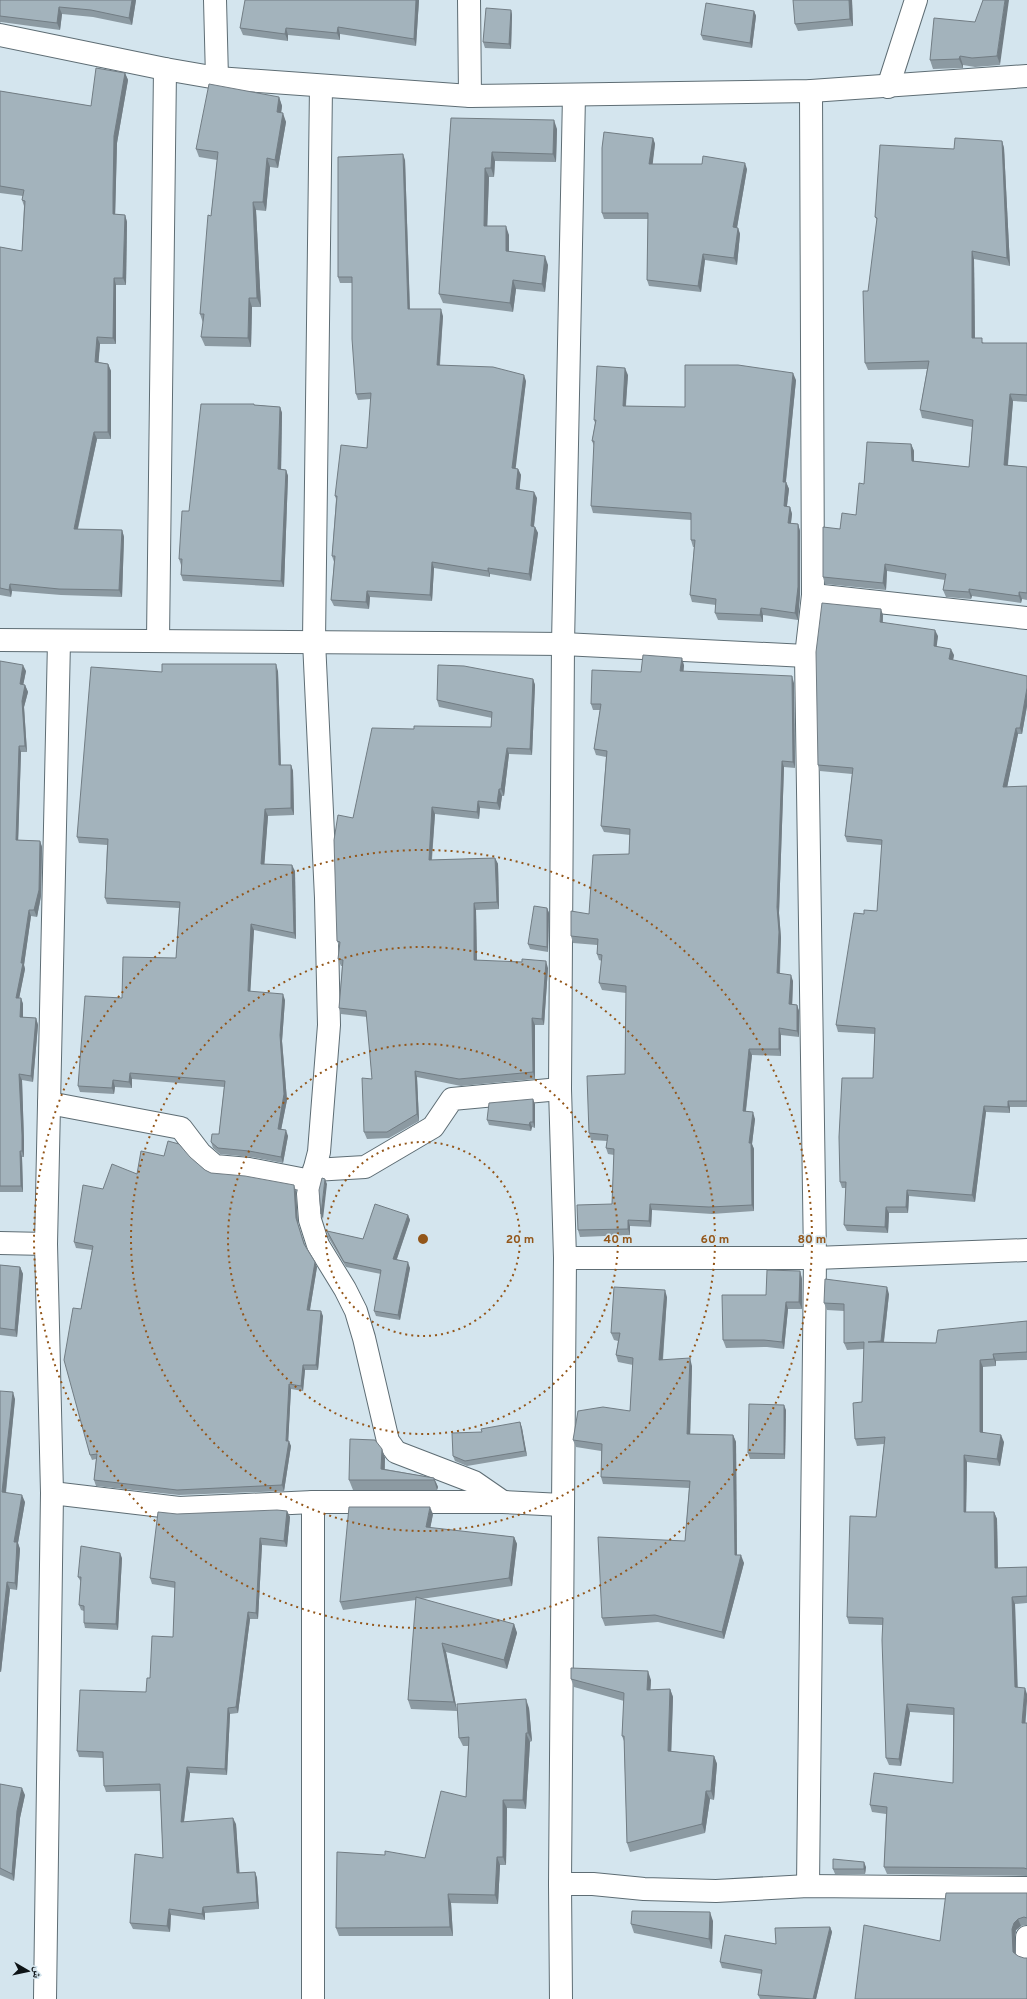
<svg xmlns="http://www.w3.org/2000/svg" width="1027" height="1999" font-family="Overpass,'Noto Naskh Arabic',sans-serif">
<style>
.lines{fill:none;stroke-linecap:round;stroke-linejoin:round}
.minor-casing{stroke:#5e6d74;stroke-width:24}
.minor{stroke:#fff;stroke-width:22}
.wall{fill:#8c9aa2}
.shaded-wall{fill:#727d84}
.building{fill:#a3b3bc;stroke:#727d84}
.ring{fill:none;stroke:#935619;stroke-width:2;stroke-dasharray:2 4}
.centre{fill:#935619;stroke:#d4e5ee;stroke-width:2}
.ring-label{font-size:12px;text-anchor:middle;font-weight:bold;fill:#935619;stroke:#d4e5ee;stroke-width:3;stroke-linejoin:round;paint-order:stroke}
</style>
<rect width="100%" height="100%" fill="#d4e5ee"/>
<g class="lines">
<defs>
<g id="minor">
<path d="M215 0 217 78"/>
<path d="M469 0 470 96"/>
<path d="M0 35 165 69 217 78 470 96 811 91 1027 76"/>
<path d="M321 86 314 641 326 898 329 1025 319 1152 308 1194 310 1220 318 1245 345 1289 356 1311 364 1338 388 1441 396 1452 474 1482 503 1502"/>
<path d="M888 87 916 0"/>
<path d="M574 95 563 644 560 1089 565 1258 560 1884H593L644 1889 716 1891 808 1886 1027 1888"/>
<path d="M813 595 1027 618"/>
<path d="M0 640 563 644 806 656"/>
<path d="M158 640 165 69"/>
<path d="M49 1103 181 1128 200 1153 215 1166 249 1169 311 1181"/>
<path d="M314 1170 365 1167 433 1127 452 1099 560 1089"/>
<path d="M0 1243 46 1244"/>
<path d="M565 1258H815L1027 1250"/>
<path d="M52 1493 179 1508 313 1502H503L562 1505"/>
<path d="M560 1884 561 1999"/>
<path d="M808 1886 815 1258 806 656 813 595 811 91"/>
<path d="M1027 1937V1953"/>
<path d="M45 1999 52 1493 46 1244 59 641"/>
<path d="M313 1999V1502"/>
</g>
</defs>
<use href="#minor" class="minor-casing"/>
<use href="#minor" class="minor"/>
</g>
<g class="wall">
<path d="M0 0H136L132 25 93 17 62 14 60 30 1 22 0 23Z"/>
<path d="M419 0 416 46 340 34V40L288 35V41L243 35 240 28Z"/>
<path d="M852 0 853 26 798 31 795 24Z"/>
<path d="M983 0 1000 65 975 67 963 65V68L933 69 930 60 975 22Z"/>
<path d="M511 10 512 15 511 49 485 48 483 42Z"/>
<path d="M754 11 756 16 752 48 703 40 701 35Z"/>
<path d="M125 73 128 80 117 143 115 214 125 215 127 222 126 285H116V344H100L98 362 108 364 111 371V439H97L78 529 122 530 124 537 122 597 61 595 12 591 11 597 0 595V247L22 251 24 206 22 200 23 196 0 193V91L91 106Z"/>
<path d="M279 97 282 106 281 113 286 122 278 168 270 167 266 211 256 210 261 307H252L251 347 205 346 201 337 203 323 200 314 211 216 217 160 199 157 196 149Z"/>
<path d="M451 118 557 129 556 162 495 161 494 177H489L487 226 509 235V252L548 265 545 292 516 289 513 312 443 303 439 294Z"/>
<path d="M653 138 655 144 652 164 747 169 737 228H738L740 234 737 265 705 260 701 292 649 286 647 280 648 219H604L602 213Z"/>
<path d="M1002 141 1004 148 1010 266 974 259 975 338 984 343H1027V402L1013 401 1008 465 1027 467V600L1022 599 1021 603 972 596 971 599 946 597 943 590 945 580 887 571 886 590 825 584 823 577 840 529 856 515 864 484 911 444 914 451V461L969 467 972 427 922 418 920 410 927 369 868 370 865 363 877 220 875 217 954 149Z"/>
<path d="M405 160 410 309 443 316 440 365 526 381 515 468 518 469 521 475 519 490 537 498 534 527H535L538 533 531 581 490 574V577L434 568 432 601 370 597 369 609 334 606 331 600 334 562 332 556 336 499 335 496 367 448 371 399 358 400 356 394 352 283H340L338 277Z"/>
<path d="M628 375 626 406 685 407 796 380 786 482 789 489 787 506 790 507 792 514 791 523 798 524 800 531V594L798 620 763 615V622L718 620 715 613 716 605 692 602 690 595 694 547H693L691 540V520L593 513 591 506 594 446 592 441 595 423 594 420Z"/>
<path d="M255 405 280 407 282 413 281 469 286 470 288 476 284 587 183 581 181 575V565L179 559 189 511Z"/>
<path d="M883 615V623L938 636 936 646 954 655 953 660 1027 676V706L1022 734H1018L1007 787 1027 786V1107H1010V1113L986 1112 975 1202 909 1196 908 1213H889L888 1233 847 1231 844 1225 846 1188H842L840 1182 873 1078 875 1034 838 1032 836 1025 864 914 877 911 882 845 847 842 845 836 852 774 820 771 818 765Z"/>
<path d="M0 661 26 671 23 685H25L28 692 24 707 27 752H21L18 840 40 841 42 847 41 896 37 917 31 916 24 965 25 969 19 998H21L23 1004V1017L36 1018 38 1025 33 1082 22 1080 24 1141V1157H22L23 1192H0Z"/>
<path d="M684 665 683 672 794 683 795 768 784 767 779 913 781 938 780 974 793 981 792 1004 797 1005 799 1011V1037L781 1035V1056L752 1055 746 1111 755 1119 752 1144 754 1149V1211L712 1214 652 1210 651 1227 630 1226V1235L580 1237 578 1230 612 1204 614 1155 608 1154 606 1148 607 1141 591 1140 589 1133 625 1074 626 993 602 990 599 983 602 961 599 960 597 954V945L573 943 571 936 589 914 629 854 630 835 604 832 601 826 606 757 596 755 594 749 600 710H593L591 704 641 672Z"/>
<path d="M278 671 281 765H291L293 771 294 815 268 816 264 864 295 871 296 939 254 930 250 992 285 1000 282 1041 287 1100 281 1130 288 1136 283 1163 251 1157 220 1154 213 1148 211 1142 219 1134 224 1087 132 1079V1088L115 1087 114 1094 80 1092 78 1086 122 998 176 958 179 908 107 904 105 898 107 845 79 843 77 837 162 672Z"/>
<path d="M533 679 535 685 532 755 509 754 504 796H502L500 810 480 808 479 819 435 814 432 860 495 858 498 864 499 909 476 910 477 960 548 968 544 1025H535V1079L461 1086 417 1077 419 1121 389 1138 367 1139 364 1132 372 1079 367 1017 341 1014 339 1008 342 966H341L338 959 340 948 337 941 414 729 491 727 492 718 439 707 437 700Z"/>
<path d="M547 908 549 913 548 952 530 949 528 944Z"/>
<path d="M535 1104V1128L532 1127 531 1131 489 1125 487 1120Z"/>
<path d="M164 1156 190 1157 205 1170 211 1173 296 1191 298 1224 305 1244 317 1267 310 1310 323 1316 318 1370H305L303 1391 291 1389 288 1441 291 1446 284 1491 179 1495 96 1486 94 1480 96 1459 92 1460 90 1455 81 1309 92 1250 76 1248 74 1242 103 1189 137 1174Z"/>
<path d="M408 1215 410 1220 397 1259 410 1268 400 1320 376 1316 374 1311 381 1274 346 1267 328 1237 327 1231 363 1239Z"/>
<path d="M0 1265 20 1267 23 1274 17 1337 0 1335Z"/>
<path d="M800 1271 802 1279V1309H788L784 1349 767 1347 726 1348 723 1340 766 1295Z"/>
<path d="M889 1294 884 1342 936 1343 1027 1321V1360L996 1361V1366L983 1367V1432L1004 1442 1000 1466 967 1462 966 1512H994L997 1519 998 1568 1027 1567V1603L1015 1604 1017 1687 1025 1723H1027V1876L887 1874 884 1867 886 1814 872 1812 870 1805 953 1783V1715L910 1712 901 1766 889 1765 886 1758 883 1625 849 1624 847 1617 876 1517 884 1444 857 1446 855 1439 862 1402 864 1349 847 1350 844 1343V1311L827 1310 824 1303Z"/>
<path d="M667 1297 663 1360 692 1366 690 1434 733 1435 736 1442 737 1555 744 1563 724 1639 658 1622 605 1626 602 1618 685 1541 689 1488 603 1484 601 1477V1451L576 1447 573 1440 630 1411 633 1365 618 1362 616 1355 618 1341 614 1340 611 1333Z"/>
<path d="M0 1391 15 1399 6 1493 25 1502 18 1543 20 1549 17 1590 10 1589 1 1672H0Z"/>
<path d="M786 1410 785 1459H750L748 1453Z"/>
<path d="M520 1422 522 1428 527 1456 467 1466 455 1461 453 1456 482 1432Z"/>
<path d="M382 1449 385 1458V1469L434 1478 438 1487 437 1490H353L349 1480Z"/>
<path d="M287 1511 290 1517 287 1547 262 1545 258 1619H250L238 1713 230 1714 227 1775 190 1773 184 1822 236 1824 239 1873 255 1872 257 1878 259 1909 205 1913V1920L171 1915 170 1932 133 1929 130 1923 163 1858 160 1791 106 1792 104 1786 103 1758 79 1757 77 1751 146 1692 150 1678 173 1637 175 1588 152 1584 150 1578 177 1514Z"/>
<path d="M433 1514 430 1528 514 1537 517 1544 512 1586 421 1599 514 1624 517 1633 507 1669 446 1652 457 1711 411 1709 408 1700 416 1600 343 1610 340 1602Z"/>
<path d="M122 1558 118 1630 85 1628 84 1623V1611L81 1610 79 1605 81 1582 78 1577Z"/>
<path d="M571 1679 651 1680 650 1690 670 1689 673 1697 671 1751 714 1756 717 1764 714 1800 710 1799 705 1833 630 1852 627 1843 624 1741 622 1736 624 1701 574 1687Z"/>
<path d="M529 1708 532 1741 530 1742 526 1809 507 1808 506 1865H500L498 1904 451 1903 453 1936H339L336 1928 425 1858 466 1797 468 1746H463L459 1738Z"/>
<path d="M0 1784 25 1795 20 1818 14 1881 0 1875Z"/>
<path d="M866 1867 865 1874H835L833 1869Z"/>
<path d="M1024 1893H1027V1925L1021 1926 1016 1930 1015 1937 1016 1954 1027 1999 940 1941Z"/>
<path d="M713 1921 712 1949 634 1933 631 1924Z"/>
<path d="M830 1927 832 1932 816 1999H760L758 1995 762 1974 722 1968 720 1962Z"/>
</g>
<g class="shaded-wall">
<path d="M132 0H136L132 25 129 18Z"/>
<path d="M416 0H419L416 46 414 39Z"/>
<path d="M849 0H852L853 26 850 19Z"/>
<path d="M1005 0H1009L1000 65 997 56Z"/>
<path d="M59 7 62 14 60 30 57 23Z"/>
<path d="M511 10 512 15 511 49 509 44Z"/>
<path d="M754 11 756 16 752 48 750 43Z"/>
<path d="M338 27 340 34V40L337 33Z"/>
<path d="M286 28 288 35V41L285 34Z"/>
<path d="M960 56 963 65V68L959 59Z"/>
<path d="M125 73 128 80 117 143 115 221 113 214 114 136Z"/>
<path d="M279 97 282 106 280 121 277 112Z"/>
<path d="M283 113 286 122 278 168 275 160Z"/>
<path d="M554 120 557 129 556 162 553 154Z"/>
<path d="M653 138 655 144 652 170 649 164Z"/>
<path d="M1002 141 1004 148 1010 266 1007 258Z"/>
<path d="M492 152 495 161 494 177 491 168Z"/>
<path d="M403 154 405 160 410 315 408 309Z"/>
<path d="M267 158 270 167 266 211 263 202Z"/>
<path d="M745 163 747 169 736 233 733 227Z"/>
<path d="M485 168 489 177 487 235 484 226Z"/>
<path d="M253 202 256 210 261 307 257 298Z"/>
<path d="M125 215 127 222 126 285 123 278Z"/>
<path d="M506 226 509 235V260L506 251Z"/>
<path d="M738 228 740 234 737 265 734 258Z"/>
<path d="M972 251 974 259 975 345 972 338Z"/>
<path d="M703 254 705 260 701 292 698 286Z"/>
<path d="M545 256 548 265 545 292 542 284Z"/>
<path d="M114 278 116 285V344L113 338Z"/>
<path d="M513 280 516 289 513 312 510 303Z"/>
<path d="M249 298 252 307 251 347 248 338Z"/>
<path d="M441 309 443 316 439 371 437 365Z"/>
<path d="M97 337 100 344 98 369 95 362Z"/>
<path d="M108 364 111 371V439L108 432Z"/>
<path d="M625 368 628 375 625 413 623 406Z"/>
<path d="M793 373 796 380 785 489 783 482Z"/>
<path d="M524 375 526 381 515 474 512 468Z"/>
<path d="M1010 394 1013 401 1007 472 1004 465Z"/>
<path d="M280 407 282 413 281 475 278 469Z"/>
<path d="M94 432 97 439 76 536 74 529Z"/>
<path d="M911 444 914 451V468L912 461Z"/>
<path d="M518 469 521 475 519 496 516 489Z"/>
<path d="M286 470 288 476 284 587 281 581Z"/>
<path d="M786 482 789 489 786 513 784 506Z"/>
<path d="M534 492 537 498 533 533 531 526Z"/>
<path d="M790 507 792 514 790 530 788 523Z"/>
<path d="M798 524 800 531V594L798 620 795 613Z"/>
<path d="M535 527 538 533 531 581 529 574Z"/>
<path d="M122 530 124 537 122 597 119 590Z"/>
<path d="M432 562 434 568 432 601 430 595Z"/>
<path d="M885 564 887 571 886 590 883 583Z"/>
<path d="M488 568 490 574V577L488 571Z"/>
<path d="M10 584 12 591 11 597 9 590Z"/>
<path d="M969 589 972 596 971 599 969 592Z"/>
<path d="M367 591 370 597 369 609 366 602Z"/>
<path d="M1019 592 1022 599 1021 603 1019 596Z"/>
<path d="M761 608 763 615V622L760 615Z"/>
<path d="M881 609 883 615 882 628 880 622Z"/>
<path d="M935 630 938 636 936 652 934 646Z"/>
<path d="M951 649 954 655 952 665 949 659Z"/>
<path d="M682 658 684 665 683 678 680 671Z"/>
<path d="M276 664 278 671 281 771 279 765Z"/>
<path d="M23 665 26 671 22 691 20 684Z"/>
<path d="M792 676 794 683 795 768 793 762Z"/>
<path d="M533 679 535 685 532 755 530 749Z"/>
<path d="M25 685 28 692 24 707 27 752 25 746 22 701Z"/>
<path d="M1027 688V706L1022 734 1020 728Z"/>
<path d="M1016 728 1018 734 1006 793 1003 787Z"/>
<path d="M19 746 21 752 18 846 16 840Z"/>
<path d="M507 748 509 754 504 796 501 789Z"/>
<path d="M782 761 784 767 779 913 781 938 779 980 777 973V907Z"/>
<path d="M291 765 293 771 294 815 291 808Z"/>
<path d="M499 789 502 796 500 810 497 803Z"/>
<path d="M478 801 480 808 479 819 477 812Z"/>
<path d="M432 807 435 814 431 866 429 860Z"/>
<path d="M265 809 268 816 264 870 261 864Z"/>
<path d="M40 841 42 847 41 896 37 917 34 910Z"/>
<path d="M495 858 498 864 499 909 497 902Z"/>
<path d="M292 865 295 871 296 939 294 933Z"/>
<path d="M474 903 476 910 477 966 474 960Z"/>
<path d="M547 908 549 913 548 952 547 947Z"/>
<path d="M29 910 31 916 24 965 25 969 18 1004 16 998Z"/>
<path d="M251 924 254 930 250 998 248 991Z"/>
<path d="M546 961 548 968 544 1025 542 1019Z"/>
<path d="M791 975 793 981 792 1010 789 1004Z"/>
<path d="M283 994 285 1000 282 1041 287 1100 280 1135 278 1129 280 1035Z"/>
<path d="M21 998 23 1004V1023L20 1017Z"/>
<path d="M797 1005 799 1011V1037L797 1031Z"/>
<path d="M36 1018 38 1025 33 1082 31 1076Z"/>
<path d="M532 1018 535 1025V1079L533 1072Z"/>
<path d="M779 1028 781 1035V1056L779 1049Z"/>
<path d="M749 1049 752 1055 745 1117 743 1111Z"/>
<path d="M415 1071 417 1077 419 1121 417 1114Z"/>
<path d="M130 1073 132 1079V1088L129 1082Z"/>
<path d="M19 1074 22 1080 24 1141V1157L22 1151Z"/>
<path d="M113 1080 115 1087 114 1094 112 1088Z"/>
<path d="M533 1099 535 1104V1128L533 1122Z"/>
<path d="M1008 1101 1010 1107V1113L1008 1107Z"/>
<path d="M984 1106 986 1112 975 1202 972 1195Z"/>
<path d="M753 1112 755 1119 752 1144 754 1149V1211L752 1205 749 1143Z"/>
<path d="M530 1122 532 1127 531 1131 529 1125Z"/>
<path d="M286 1130 288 1136 283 1163 281 1157Z"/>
<path d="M20 1151 22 1157 23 1192 21 1186Z"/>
<path d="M325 1179 327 1184 323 1219 321 1214Z"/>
<path d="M294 1185 296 1191 298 1224 296 1218Z"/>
<path d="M907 1190 909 1196 908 1213 906 1207Z"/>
<path d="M650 1204 652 1210 651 1227 649 1221Z"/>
<path d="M886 1207 889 1213 888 1233 885 1227Z"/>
<path d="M408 1215 410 1220 395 1264 393 1259Z"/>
<path d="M628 1220 630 1226V1235L628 1229Z"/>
<path d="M315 1262 317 1267 309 1315 307 1310Z"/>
<path d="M408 1262 410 1268 400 1320 398 1315Z"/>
<path d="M20 1267 23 1274 17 1337 15 1330Z"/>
<path d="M800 1271 802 1279V1309L799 1302Z"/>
<path d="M887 1287 889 1294 883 1348 881 1341Z"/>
<path d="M665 1290 667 1297 662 1367 659 1360Z"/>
<path d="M786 1302 788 1309 784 1349 782 1342Z"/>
<path d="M321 1311 323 1316 318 1370 316 1365Z"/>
<path d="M993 1354 996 1361V1366L994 1359Z"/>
<path d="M690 1358 692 1366 690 1441 687 1434Z"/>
<path d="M980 1360 983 1367V1439L980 1432Z"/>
<path d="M303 1365 305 1370 303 1391 301 1386Z"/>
<path d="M289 1384 291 1389 288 1446 289 1441 291 1446 284 1491 282 1485 286 1441Z"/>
<path d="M13 1392 15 1399 5 1499 2 1492Z"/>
<path d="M784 1405 786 1410 785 1459 784 1454Z"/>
<path d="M520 1422 522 1428 527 1456 525 1451Z"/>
<path d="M733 1435 736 1442 737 1563 735 1555Z"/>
<path d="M1001 1435 1004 1442 1000 1466 997 1459Z"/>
<path d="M382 1449 385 1458 384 1478 381 1469Z"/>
<path d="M964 1455 967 1462 966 1519 964 1512Z"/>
<path d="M434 1478 438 1487 437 1490 434 1480Z"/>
<path d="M22 1495 25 1502 18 1543 20 1549 17 1590 15 1583 14 1542Z"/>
<path d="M430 1507 433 1514 429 1535 426 1527Z"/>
<path d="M287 1511 290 1517 287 1547 284 1541Z"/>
<path d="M994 1512 997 1519 998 1576 995 1568Z"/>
<path d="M514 1537 517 1544 512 1586 509 1578Z"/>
<path d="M260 1538 262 1545 258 1619 256 1613Z"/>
<path d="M120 1553 122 1558 118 1630 116 1624Z"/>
<path d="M741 1555 744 1563 724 1639 722 1632Z"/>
<path d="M7 1582 10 1589 1 1672 0 1670V1648Z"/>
<path d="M1012 1597 1015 1604 1018 1694 1015 1687Z"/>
<path d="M248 1612 250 1619 238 1713 236 1707Z"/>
<path d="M514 1624 517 1633 507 1669 504 1660Z"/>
<path d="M442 1643 446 1652 457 1711 454 1702Z"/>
<path d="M648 1671 651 1680 650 1699 647 1690Z"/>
<path d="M1025 1688 1027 1694V1701L1025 1730 1022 1723Z"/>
<path d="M670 1689 673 1697 671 1760 668 1751Z"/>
<path d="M526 1699 529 1708 532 1741 528 1733Z"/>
<path d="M907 1704 910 1712 901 1766 899 1759Z"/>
<path d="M228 1708 230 1714 227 1775 225 1769Z"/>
<path d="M526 1733 530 1742 526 1809 523 1800Z"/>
<path d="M714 1756 717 1764 714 1800 711 1791Z"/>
<path d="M187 1767 190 1773 183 1828 181 1822Z"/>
<path d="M22 1788 25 1795 20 1818 14 1881 12 1874 17 1811Z"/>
<path d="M706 1791 710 1799 705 1833 702 1824Z"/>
<path d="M503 1800 507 1808 506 1865 503 1857Z"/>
<path d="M233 1818 236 1824 240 1879 237 1873Z"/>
<path d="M497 1857 500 1865 498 1904 495 1895Z"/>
<path d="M864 1862 866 1867 865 1874 864 1869Z"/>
<path d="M255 1872 257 1878 259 1909 257 1902Z"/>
<path d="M448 1894 451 1903 453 1936 450 1927Z"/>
<path d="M203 1907 205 1913V1920L202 1914Z"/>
<path d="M169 1909 171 1915 170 1932 167 1926Z"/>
<path d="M710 1912 713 1921 712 1949 709 1939Z"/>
<path d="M1018 1919 1021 1926 1016 1930 1015 1937 1016 1959 1013 1952 1012 1929 1014 1923Z"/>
<path d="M830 1927 832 1932 816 1999H813Z"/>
</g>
<g class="building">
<path d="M0 0H132L129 18 91 10 59 7 57 23 0 16Z"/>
<path d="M245 0H416L414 39 338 27 337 33 286 28 285 34 240 28Z"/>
<path d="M793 0H849L850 19 795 24Z"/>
<path d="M983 0H1005L997 56 972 58 960 56 959 59 930 60 934 18 975 22Z"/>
<path d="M706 3 754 11 750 43 701 35Z"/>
<path d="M486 8 511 10 509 44 483 42Z"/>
<path d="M96 68 125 73 114 136 113 194V214L125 215 123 278H114L113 338 97 337 95 362 108 364V432H94L74 529 122 530 119 590 59 589 10 584 9 590 0 588V247L22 251 25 201 22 200 24 190 0 186V91L91 106Z"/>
<path d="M209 84 279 97 277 112 283 113 275 160 267 158 263 202H253L257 298H249L248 338 201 337 204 314H200L208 215 211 216 218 152 196 149Z"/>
<path d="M451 118 554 120 553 154 492 152 491 168H485L484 226H506V251L545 256 542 284 513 280 510 303 439 294Z"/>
<path d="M604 132 653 138 649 164H702L703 156 745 163 733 227 738 228 734 258 703 254 698 286 647 280 648 213H602V148Z"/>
<path d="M955 138 1002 141 1007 258 972 251V338H982V343H1027V395L1010 394 1004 465 1027 467V593L1019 592V596L969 589V592L943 590 946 574 885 564 883 583 823 577V527L840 529 842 513 856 515 859 483 864 484 867 442 911 444 912 461 969 467 973 420 920 410 929 361 865 363 863 291H868L877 218 875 217 880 145 954 149Z"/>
<path d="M403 154 408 309H441L437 365 493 367 524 375 512 468 518 469 516 489 534 492 531 526 535 527 529 574 488 568V571L432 562 430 595 367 591 366 602 331 600 335 556H332L337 496H335L341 445 367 448 371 393 356 394 352 339V277H338V157Z"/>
<path d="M685 365H738L793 373 783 482H786L784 506 790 507 788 523 798 524V587L795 613 761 608 760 615 715 613 716 599 690 595 695 540H691V513L591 506 594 441H592L596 420H594L597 366 625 368 623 406 685 407Z"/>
<path d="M201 404H254V405L280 407 278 469 286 470 281 581 181 575 182 559H179L182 511H189Z"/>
<path d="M822 603 881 609 880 622 935 630 934 646 951 649 949 659 1027 676V688L1020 728H1016L1003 787 1027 786V1101H1008V1107L984 1106 972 1195 907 1190 906 1207H886L885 1227 844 1225 846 1182H840L839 1137 842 1078H873L875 1028 836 1025 854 913 864 914V910L877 911 882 840 845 836 853 768 818 765 816 652Z"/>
<path d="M643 655 682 658 680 671 792 676 793 762 782 761 777 907 779 932 777 973 791 975 789 1004 797 1005V1031L779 1028V1049H749L743 1111 753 1112 749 1143H751L752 1205 709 1207 650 1204 649 1221 628 1220V1229L578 1230 577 1205 612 1204 614 1149 606 1148 608 1135 589 1133 587 1076 625 1074 626 986 599 983 602 955 597 954 598 939 571 936V911L589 914 593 855 629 854 630 829 601 826 607 751 594 749 601 704H591L592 670 641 672Z"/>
<path d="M0 661 23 665 20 684 25 685 22 701 25 746H19L16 840 40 841 39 890 34 910H29L21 963H23L16 998H21L20 1017 36 1018 31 1076 19 1074 22 1135V1151H20L21 1186H0Z"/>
<path d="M162 664H276L279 765H291V808L265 809 261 864 292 865 294 933 251 924 248 991 283 994 280 1035 284 1094 278 1129 286 1130 281 1157 249 1151 218 1148 211 1142 212 1134H219L225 1081 130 1073 129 1082 113 1080 112 1088 78 1086 85 996 122 998 123 957 176 958 180 902 105 898 108 839 77 837 91 667 162 672Z"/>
<path d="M438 665 464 666 533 679 530 749 507 748 501 789H499L497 803 478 801 477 812 432 807 429 860 495 858 497 902 474 903V960L522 962V959L546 961 542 1019 532 1018 533 1072 459 1079 415 1071 417 1114 387 1132H364L362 1078 372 1079 366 1011 339 1008 343 960 338 959 340 942 337 941 334 840 338 815 353 818 372 728 414 729V726L491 727 492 712 437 700Z"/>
<path d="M534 906 547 908V947L528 944Z"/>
<path d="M533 1099V1122H530L529 1125 487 1120 489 1103Z"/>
<path d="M168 1141 179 1144 190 1157 205 1170 211 1173 245 1176 294 1185 296 1218 304 1244 315 1262 307 1310 321 1311 316 1365H303L301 1386 289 1384 286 1441H289L282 1485 177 1490 94 1480 97 1454 90 1455 64 1360 73 1308 81 1309 93 1246 74 1242 83 1185 103 1189 112 1164 137 1174 141 1151 164 1156Z"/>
<path d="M322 1178 325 1179 321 1214 319 1190Z"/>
<path d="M375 1204 408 1215 393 1259 408 1262 398 1315 374 1311 381 1270 344 1262 327 1231 363 1239Z"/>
<path d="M0 1265 20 1267 15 1330 0 1328Z"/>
<path d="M767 1270 800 1271 799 1302H786L782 1342 764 1340H723L722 1295H766Z"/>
<path d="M825 1279 887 1287 881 1341 868 1342 936 1343 938 1330 1027 1321V1352L993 1354 994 1359 980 1360V1432L1001 1435 997 1459 964 1455V1512H994L995 1568 1027 1567V1596L1012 1597 1015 1687 1025 1688 1022 1723H1027V1869L1024 1868 884 1867 887 1807 870 1805 874 1773 953 1783 954 1708 907 1704 899 1759 886 1758 882 1640 883 1618 847 1617 850 1516 876 1517 885 1437 855 1439 853 1403 862 1402 864 1342 844 1343V1304L824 1303Z"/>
<path d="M614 1287 665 1290 659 1360 690 1358 687 1434 733 1435 735 1555H741L722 1632 655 1615 602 1618 598 1537 685 1541 690 1481 601 1477 602 1444 573 1440 578 1411 603 1407 630 1411 633 1358 616 1355 620 1333H611Z"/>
<path d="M0 1391 13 1392 2 1492 22 1495 14 1542H17L15 1583 7 1582 0 1648Z"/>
<path d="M749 1404 784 1405V1454L748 1453Z"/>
<path d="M520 1422 525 1451 465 1461 453 1456 452 1433 482 1432 481 1429Z"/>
<path d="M350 1439 375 1440 382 1449 381 1469 434 1478V1480H349Z"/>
<path d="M349 1507H430L426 1527 514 1537 509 1578 340 1602Z"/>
<path d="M277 1510 287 1511 284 1541 260 1538 256 1613 248 1612 236 1707 228 1708 225 1769 187 1767 181 1822 233 1818 237 1873 255 1872 257 1902 203 1907 202 1914 169 1909 167 1926 130 1923 135 1854 163 1858 160 1784 104 1786 103 1752 77 1751 80 1690 146 1692 147 1678H150L152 1636 173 1637 175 1582 150 1578 158 1512 177 1514Z"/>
<path d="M81 1546 120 1553 116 1624 84 1623V1606L79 1605 81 1577H78Z"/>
<path d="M416 1597 514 1624 504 1660 442 1643 454 1702 408 1700Z"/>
<path d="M571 1668 648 1671 647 1690 670 1689 668 1751 714 1756 711 1791H706L702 1824 627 1843 624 1736H622L624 1693 571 1679Z"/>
<path d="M526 1699 528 1733H526L523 1800H503V1857H497L495 1895 448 1894 450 1927 336 1928 337 1852 385 1855V1851L425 1858 441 1791 466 1797 469 1737 459 1738 457 1704Z"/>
<path d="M0 1784 22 1788 17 1811 12 1874 0 1868Z"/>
<path d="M833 1859 864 1862V1869H833Z"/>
<path d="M946 1893H1027V1918L1024 1917 1018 1919 1014 1923 1012 1929 1013 1952 1018 1956 1024 1958H1027V1999H855L864 1925 940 1941Z"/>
<path d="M632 1911 710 1912 709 1939 631 1924Z"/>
<path d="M830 1927 813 1999 758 1995 762 1970 720 1962 725 1935 776 1944 775 1928Z"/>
</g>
<g class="ring">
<circle cx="423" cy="1239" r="97"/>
<circle cx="423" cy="1239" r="195"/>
<circle cx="423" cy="1239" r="292"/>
<circle cx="423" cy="1239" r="389"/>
</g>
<circle cx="423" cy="1239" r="6" class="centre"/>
<g class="ring-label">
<text x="520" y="1243">20 m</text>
<text x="618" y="1243">40 m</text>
<text x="715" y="1243">60 m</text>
<text x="812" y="1243">80 m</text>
</g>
<g transform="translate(28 1971) rotate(99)" stroke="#d4e5ee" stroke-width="3" paint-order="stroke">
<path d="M0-3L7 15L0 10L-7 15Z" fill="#0e1417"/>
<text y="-6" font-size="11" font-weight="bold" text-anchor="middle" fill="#0e1417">ش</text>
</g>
</svg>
